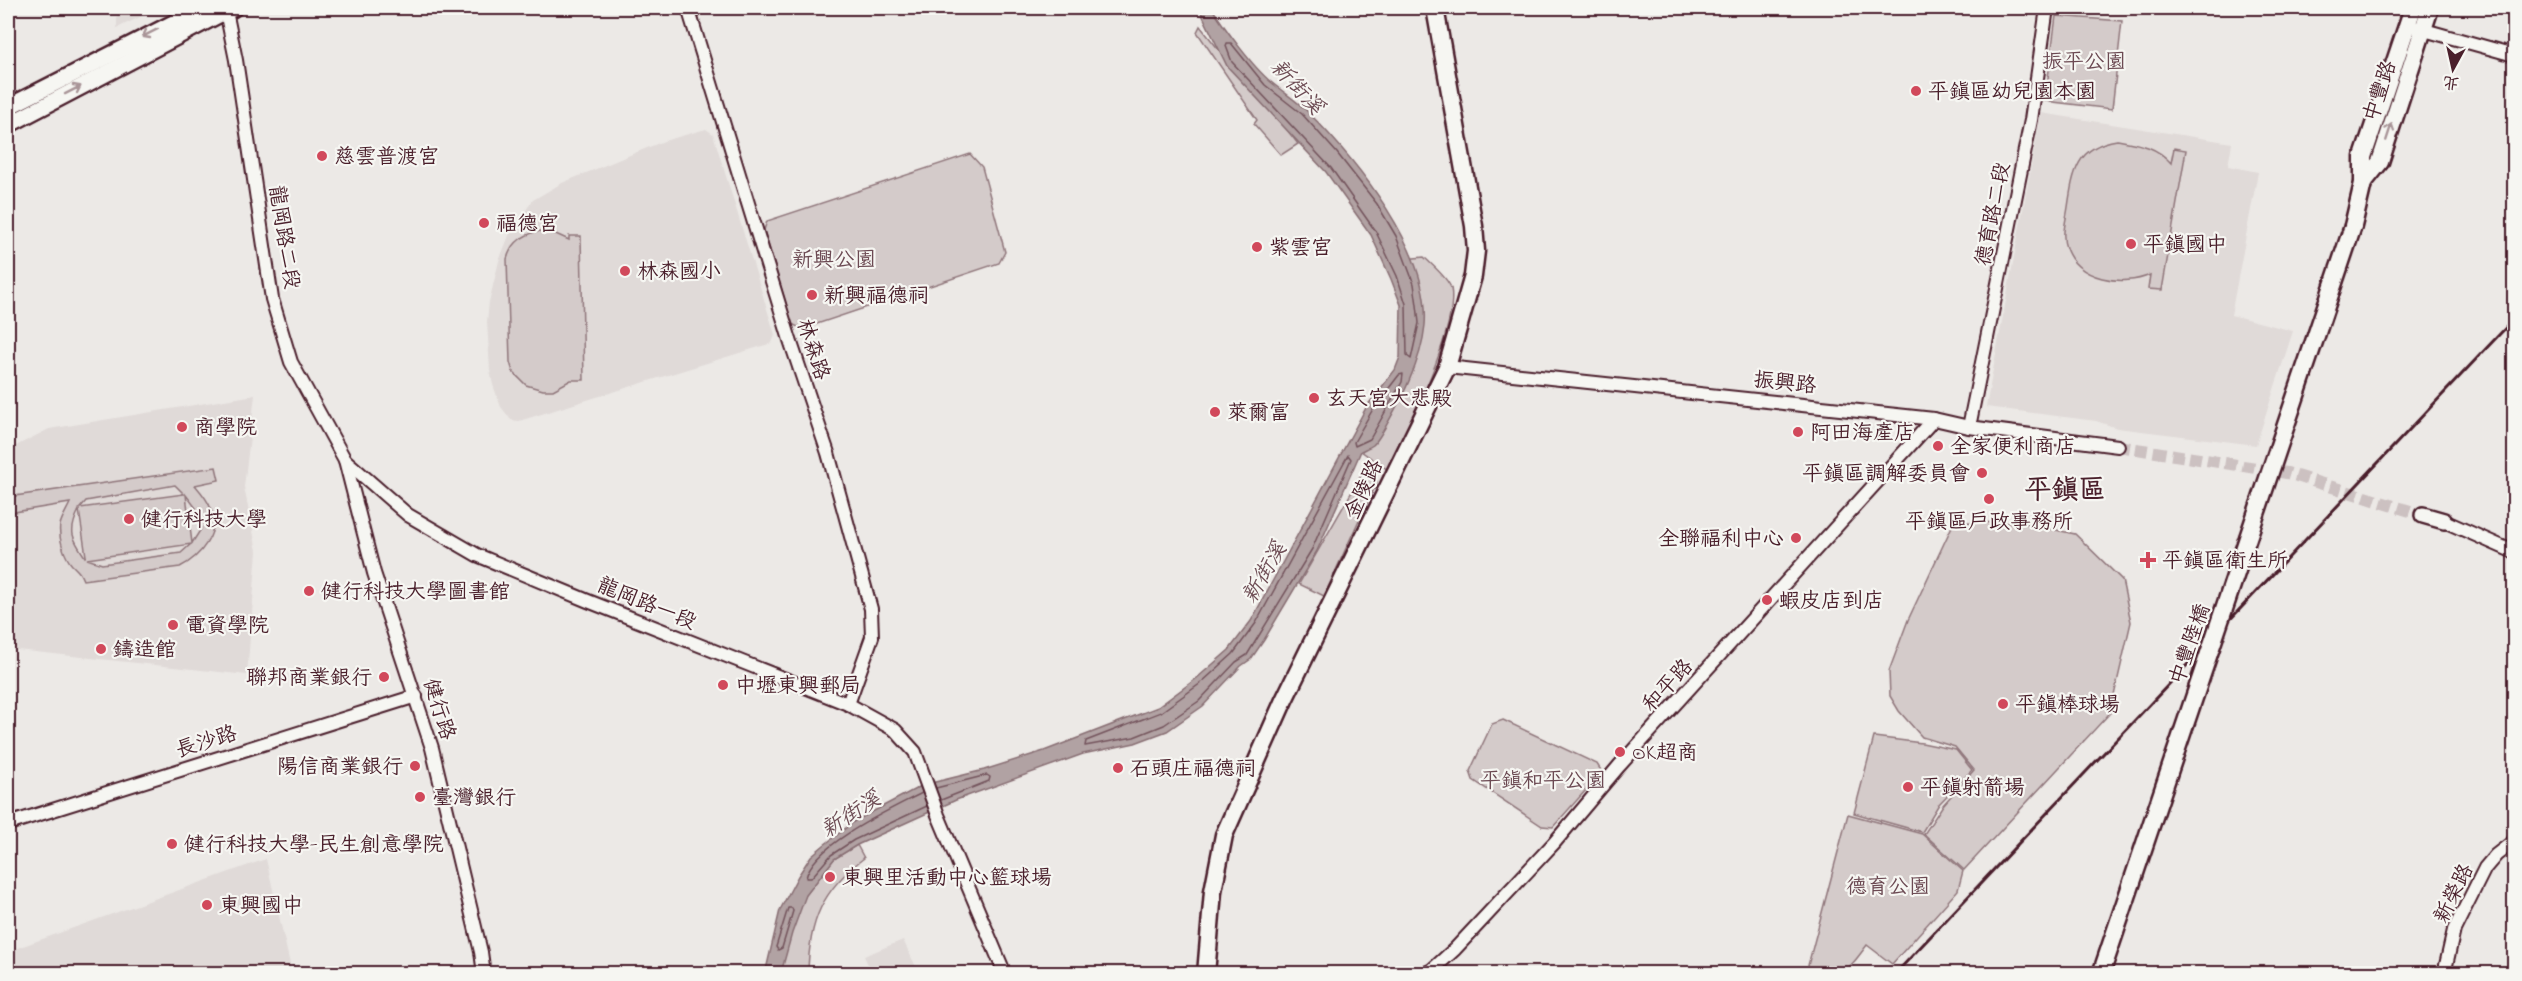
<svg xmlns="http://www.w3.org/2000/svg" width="2522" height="981" font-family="'Indie Flower','LXGW WenKai TC',sans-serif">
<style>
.built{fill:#e0dad8}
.green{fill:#d4cbca;stroke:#8f757a;stroke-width:1.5;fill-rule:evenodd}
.water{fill:#b1a2a3;stroke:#886e73;stroke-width:1.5}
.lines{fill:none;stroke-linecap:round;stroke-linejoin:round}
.shore{stroke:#73535b;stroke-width:1.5}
.minor-tunnel{stroke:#ccc1c1;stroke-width:12;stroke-dasharray:12 6;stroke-linecap:butt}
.minor-casing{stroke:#4a1f2b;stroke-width:16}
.tertiary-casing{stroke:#4a1f2b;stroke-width:20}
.secondary-casing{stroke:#4a1f2b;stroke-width:21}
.minor{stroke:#f6f6f2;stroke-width:12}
.tertiary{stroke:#f6f6f2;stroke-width:15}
.secondary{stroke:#f6f6f2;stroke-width:16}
.rail{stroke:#4a1f2b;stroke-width:3}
.secondary-bridge-casing{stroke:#4a1f2b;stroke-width:21;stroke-linecap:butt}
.secondary-bridge{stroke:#f6f6f2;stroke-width:16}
.oneway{stroke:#a99598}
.poi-dot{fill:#d1495b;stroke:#f6f6f2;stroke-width:2}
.labels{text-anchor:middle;stroke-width:4.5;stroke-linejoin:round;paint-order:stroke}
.park-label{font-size:21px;fill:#6c4a53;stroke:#f6f6f2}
.poi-label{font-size:21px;fill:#4a1f2b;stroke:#f6f6f2;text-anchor:start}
.street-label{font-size:21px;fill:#4a1f2b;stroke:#f6f6f2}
.water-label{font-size:22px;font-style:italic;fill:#6e4d55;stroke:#f6f6f2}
.district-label{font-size:27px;font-weight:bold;fill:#4a1f2b;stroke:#f6f6f2}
</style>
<rect width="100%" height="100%" fill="#ece9e6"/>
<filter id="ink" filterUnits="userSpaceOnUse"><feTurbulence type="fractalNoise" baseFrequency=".0167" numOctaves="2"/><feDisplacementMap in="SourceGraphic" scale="12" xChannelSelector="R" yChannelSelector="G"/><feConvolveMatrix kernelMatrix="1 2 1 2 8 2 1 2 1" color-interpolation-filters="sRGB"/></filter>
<g filter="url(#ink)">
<g class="built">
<path d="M117 8H159L117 28Z"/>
<path d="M2041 113 2232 143 2228 166 2258 172 2231 315 2293 331 2256 445 2117 428 2096 421 1986 407Z"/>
<path d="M706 129 713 134 775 335 772 343 519 421 511 420 501 407 493 385 490 370 487 322 489 302 499 261 510 233 521 217 533 200 562 183 664 141Z"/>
<path d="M255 395 244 487 257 551 247 675 8 649V450L49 429Z"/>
<path d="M266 859 292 973H13L9 951Z"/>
<path d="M903 940 919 973H872L864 956Z"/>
</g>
<g class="green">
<path d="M2056 16 2122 21 2112 109 2045 101Z"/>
<path d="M1200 26 1246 84 1275 114 1298 144 1281 155 1254 124 1257 120 1197 32Z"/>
<path d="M2117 140C2139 144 2156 146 2171 163L2174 148 2186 150 2162 290 2148 289 2150 275C2123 287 2077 280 2066 248 2061 235 2066 221 2068 207 2073 172 2077 146 2117 140Z"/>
<path d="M970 154 982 167 1005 252 999 263 802 329 792 324 764 230 767 221Z"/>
<path d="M547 230 569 240V236H581L584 380H571L553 390H543L526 385 513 372 510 362 507 259C512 240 528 232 547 230Z"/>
<path d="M1424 257C1432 265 1448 278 1451 288 1459 327 1407 432 1388 470L1361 451 1404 380V259Z"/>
<path d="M216 467 219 480 195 485C201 492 208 500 211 509 221 532 200 557 180 567L83 580C80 572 78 571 72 565 64 556 58 537 60 525 62 517 67 510 70 503L8 513V497ZM175 485 184 494 80 508 86 501ZM186 495 202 516 201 529 192 543ZM79 510 86 556 85 557C72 538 68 532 79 510ZM191 544 181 553 102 564 87 559Z"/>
<path d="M1362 474 1377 481 1324 596 1299 584Z"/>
<path d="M1954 522 2023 523 2075 534 2122 580 2131 622 2110 713 1964 870 1924 834 1943 805 1974 770 1955 747 1922 737 1899 711 1890 696 1889 671 1908 620Z"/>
<path d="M1503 720 1597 764 1602 772 1553 827 1542 826 1473 780 1470 771 1492 724Z"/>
<path d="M1874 737 1922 743 1956 750 1972 770 1939 804 1922 832 1854 813Z"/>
<path d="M1848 814 1922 834 1963 871 1958 890 1892 964 1867 945C1844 976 1845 974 1806 973Z"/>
<path d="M857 845 864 858C822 890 809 921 808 973L775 974 780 943 806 895 834 859Z"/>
</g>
<path class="water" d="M1199 8H1212C1225 29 1252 66 1271 82 1283 92 1296 100 1307 111 1356 160 1431 251 1425 325 1423 345 1417 363 1409 381 1404 393 1381 438 1373 445 1370 447 1365 449 1361 451L1317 551 1264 640 1251 659 1241 666 1203 706 1167 731 1135 743 1083 754 956 800 857 845 834 859 806 895 792 933 781 973 765 974 780 910 798 876 811 856 824 845 855 821 923 785 984 770 1044 751 1158 707 1197 678 1229 650 1251 621 1367 406 1395 370 1400 357 1401 305 1391 279 1371 235 1326 172 1227 66Z"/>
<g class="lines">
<g class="shore">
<path d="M1227 43H1231L1265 85 1302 114 1337 153 1377 204 1396 236 1414 284 1417 305 1419 323 1411 359 1407 356 1406 304 1397 276 1376 232 1331 168 1232 62 1226 46Z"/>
<path d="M1403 374 1402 382 1370 439 1355 446 1354 442 1373 409 1399 375Z"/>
<path d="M1348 455 1351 459 1312 549 1247 655 1236 662 1199 701 1164 725 1134 737 1085 746 1086 741 1161 712 1201 683 1233 654 1256 623Z"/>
<path d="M936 788 987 775 990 777 989 781 941 800"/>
<path d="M922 793C893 808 812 845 806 878H811L831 855 854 840 927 806"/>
<path d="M788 908H792L793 911 782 948 778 950 776 947Z"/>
</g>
<path class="minor-tunnel" d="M2118 446 2287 473 2423 515"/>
<defs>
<g id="minor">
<path d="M688 8 790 340 828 453 871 609 872 637 848 704"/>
<path d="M226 11 236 60 272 299 291 362 345 460 374 573 432 748 481 952 484 974"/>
<path d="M2417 28 2514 55"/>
<path d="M1447 367 1934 419 1969 427 2118 446"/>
<path d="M1969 427 2031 120 2047 8"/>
<path d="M345 460 408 515 477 555 588 601 848 704 895 730 915 752 938 815 1005 974"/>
<path d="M2444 521 2514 552"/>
<path d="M8 824 416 696"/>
<path d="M1424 974 1432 970 1455 949 1554 843 1619 766 1934 419"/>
<path d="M2444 974 2454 930 2485 868 2496 855 2514 841"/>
</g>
<g id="tertiary">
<path d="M8 107 203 8"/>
<path d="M8 125 226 11"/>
<path d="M2423 515 2444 521"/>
</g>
<g id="secondary">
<path d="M225 8 226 11 233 8"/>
<path d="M2363 183 2380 162 2430 8"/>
<path d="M2353 226 2363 183V157L2413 8"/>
<path d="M1206 974 1213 891 1224 835 1284 700 1447 367 1473 276 1476 251 1474 226 1435 8"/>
</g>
</defs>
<use href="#minor" class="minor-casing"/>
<use href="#tertiary" class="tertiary-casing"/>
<use href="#secondary" class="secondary-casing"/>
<use href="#minor" class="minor"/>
<use href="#tertiary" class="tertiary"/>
<use href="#secondary" class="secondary"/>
<path class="rail" d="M1895 974 2514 319"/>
<defs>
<path id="secondary-bridge" d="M2101 974 2353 226"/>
</defs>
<use href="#secondary-bridge" class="secondary-bridge-casing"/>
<use href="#secondary-bridge" class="secondary-bridge"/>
</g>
<defs><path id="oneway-shaft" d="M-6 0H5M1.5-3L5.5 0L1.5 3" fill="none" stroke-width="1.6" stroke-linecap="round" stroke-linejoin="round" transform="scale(1.5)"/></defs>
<g class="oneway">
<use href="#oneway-shaft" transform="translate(150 33) rotate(153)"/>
<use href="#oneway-shaft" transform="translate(73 90) rotate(-27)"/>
<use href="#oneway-shaft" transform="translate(2389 132) rotate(-72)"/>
</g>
</g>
<g class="poi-dot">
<circle cx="1916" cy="91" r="6"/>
<circle cx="322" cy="156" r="6"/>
<circle cx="484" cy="223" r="6"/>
<circle cx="2131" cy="244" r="6"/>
<circle cx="1257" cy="247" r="6"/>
<circle cx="625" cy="271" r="6"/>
<circle cx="812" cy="295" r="6"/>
<circle cx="1314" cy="398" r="6"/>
<circle cx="1215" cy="412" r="6"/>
<circle cx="182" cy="427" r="6"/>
<circle cx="1798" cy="432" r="6"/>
<circle cx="1938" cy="446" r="6"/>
<circle cx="1982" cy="473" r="6"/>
<circle cx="1989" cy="499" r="6"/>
<circle cx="129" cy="519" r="6"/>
<circle cx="1796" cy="538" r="6"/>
<path d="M2145 551h6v6h6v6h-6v6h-6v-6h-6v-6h6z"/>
<circle cx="309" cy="591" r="6"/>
<circle cx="1767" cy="600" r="6"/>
<circle cx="173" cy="625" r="6"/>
<circle cx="101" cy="649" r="6"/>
<circle cx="384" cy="677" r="6"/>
<circle cx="723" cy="685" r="6"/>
<circle cx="2003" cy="704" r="6"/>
<circle cx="1620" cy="752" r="6"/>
<circle cx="415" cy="766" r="6"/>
<circle cx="1118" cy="768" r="6"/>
<circle cx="1908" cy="787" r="6"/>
<circle cx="420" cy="797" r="6"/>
<circle cx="172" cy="844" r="6"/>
<circle cx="830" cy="877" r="6"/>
<circle cx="207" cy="905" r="6"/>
</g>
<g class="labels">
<g class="park-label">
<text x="2084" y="68">振平公園</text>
<text x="834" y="266">新興公園</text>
<text x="1543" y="787">平鎮和平公園</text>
<text x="1888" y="893">德育公園</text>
</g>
<g class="poi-label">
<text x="1928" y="98">平鎮區幼兒園本園</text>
<text x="334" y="163">慈雲普渡宮</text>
<text x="496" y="230">福德宮</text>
<text x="2143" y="251">平鎮國中</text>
<text x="1269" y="254">紫雲宮</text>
<text x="637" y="278">林森國小</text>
<text x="824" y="302">新興福德祠</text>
<text x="1326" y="405">玄天宮大悲殿</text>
<text x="1227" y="419">萊爾富</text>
<text x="194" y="434">商學院</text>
<text x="1810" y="439">阿田海產店</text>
<text x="1950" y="453">全家便利商店</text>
<text x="1970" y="480" text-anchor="end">平鎮區調解委員會</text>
<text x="141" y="526">健行科技大學</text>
<text x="1989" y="528" text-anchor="middle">平鎮區戶政事務所</text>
<text x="1784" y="545" text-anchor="end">全聯福利中心</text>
<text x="2162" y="567">平鎮區衛生所</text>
<text x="321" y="598">健行科技大學圖書館</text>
<text x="1779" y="607">蝦皮店到店</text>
<text x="185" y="632">電資學院</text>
<text x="113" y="656">鑄造館</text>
<text x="372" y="684" text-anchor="end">聯邦商業銀行</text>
<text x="735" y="692">中壢東興郵局</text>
<text x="2015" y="711">平鎮棒球場</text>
<text x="1632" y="759">OK超商</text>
<text x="403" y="773" text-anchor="end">陽信商業銀行</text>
<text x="1130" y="775">石頭庄福德祠</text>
<text x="1920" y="794">平鎮射箭場</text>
<text x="432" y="804">臺灣銀行</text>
<text x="184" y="851">健行科技大學-民生創意學院</text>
<text x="842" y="884">東興里活動中心籃球場</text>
<text x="219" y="912">東興國中</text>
</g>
<g class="street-label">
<text transform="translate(2379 91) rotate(-72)" y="7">中豐路</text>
<text transform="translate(1992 214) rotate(-79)" y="7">德育路二段</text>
<text transform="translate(285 237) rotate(81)" y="7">龍岡路二段</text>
<text transform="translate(814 349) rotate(72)" y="7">林森路</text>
<text transform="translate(1785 382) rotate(6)" y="7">振興路</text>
<text transform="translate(1363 489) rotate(-65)" y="7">金陵路</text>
<text transform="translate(647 603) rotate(22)" y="7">龍岡路一段</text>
<text transform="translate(2189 644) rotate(-71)" y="7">中豐陸橋</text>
<text transform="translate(1667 685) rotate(-47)" y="7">和平路</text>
<text transform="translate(440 709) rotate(73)" y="7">健行路</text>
<text transform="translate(206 741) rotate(-17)" y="7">長沙路</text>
<text transform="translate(2453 893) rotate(-64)" y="7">新榮路</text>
</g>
<g class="water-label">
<text transform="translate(1298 86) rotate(47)" y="8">新街溪</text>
<text transform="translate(1263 572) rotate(-60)" y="8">新街溪</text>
<text transform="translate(850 813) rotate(-33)" y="8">新街溪</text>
</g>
<g class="district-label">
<text x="2065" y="498">平鎮區</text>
</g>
</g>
<rect width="2522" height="981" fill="none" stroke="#f6f6f2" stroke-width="30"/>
<rect x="15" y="15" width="2492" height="951" fill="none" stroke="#4a1f2b" stroke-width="2" filter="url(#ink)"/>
<g transform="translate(2453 69) rotate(188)" stroke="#f6f6f2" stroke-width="4.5" paint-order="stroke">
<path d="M0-4.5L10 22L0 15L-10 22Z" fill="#4a1f2b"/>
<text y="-9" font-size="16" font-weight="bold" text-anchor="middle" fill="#4a1f2b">北</text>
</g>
</svg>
